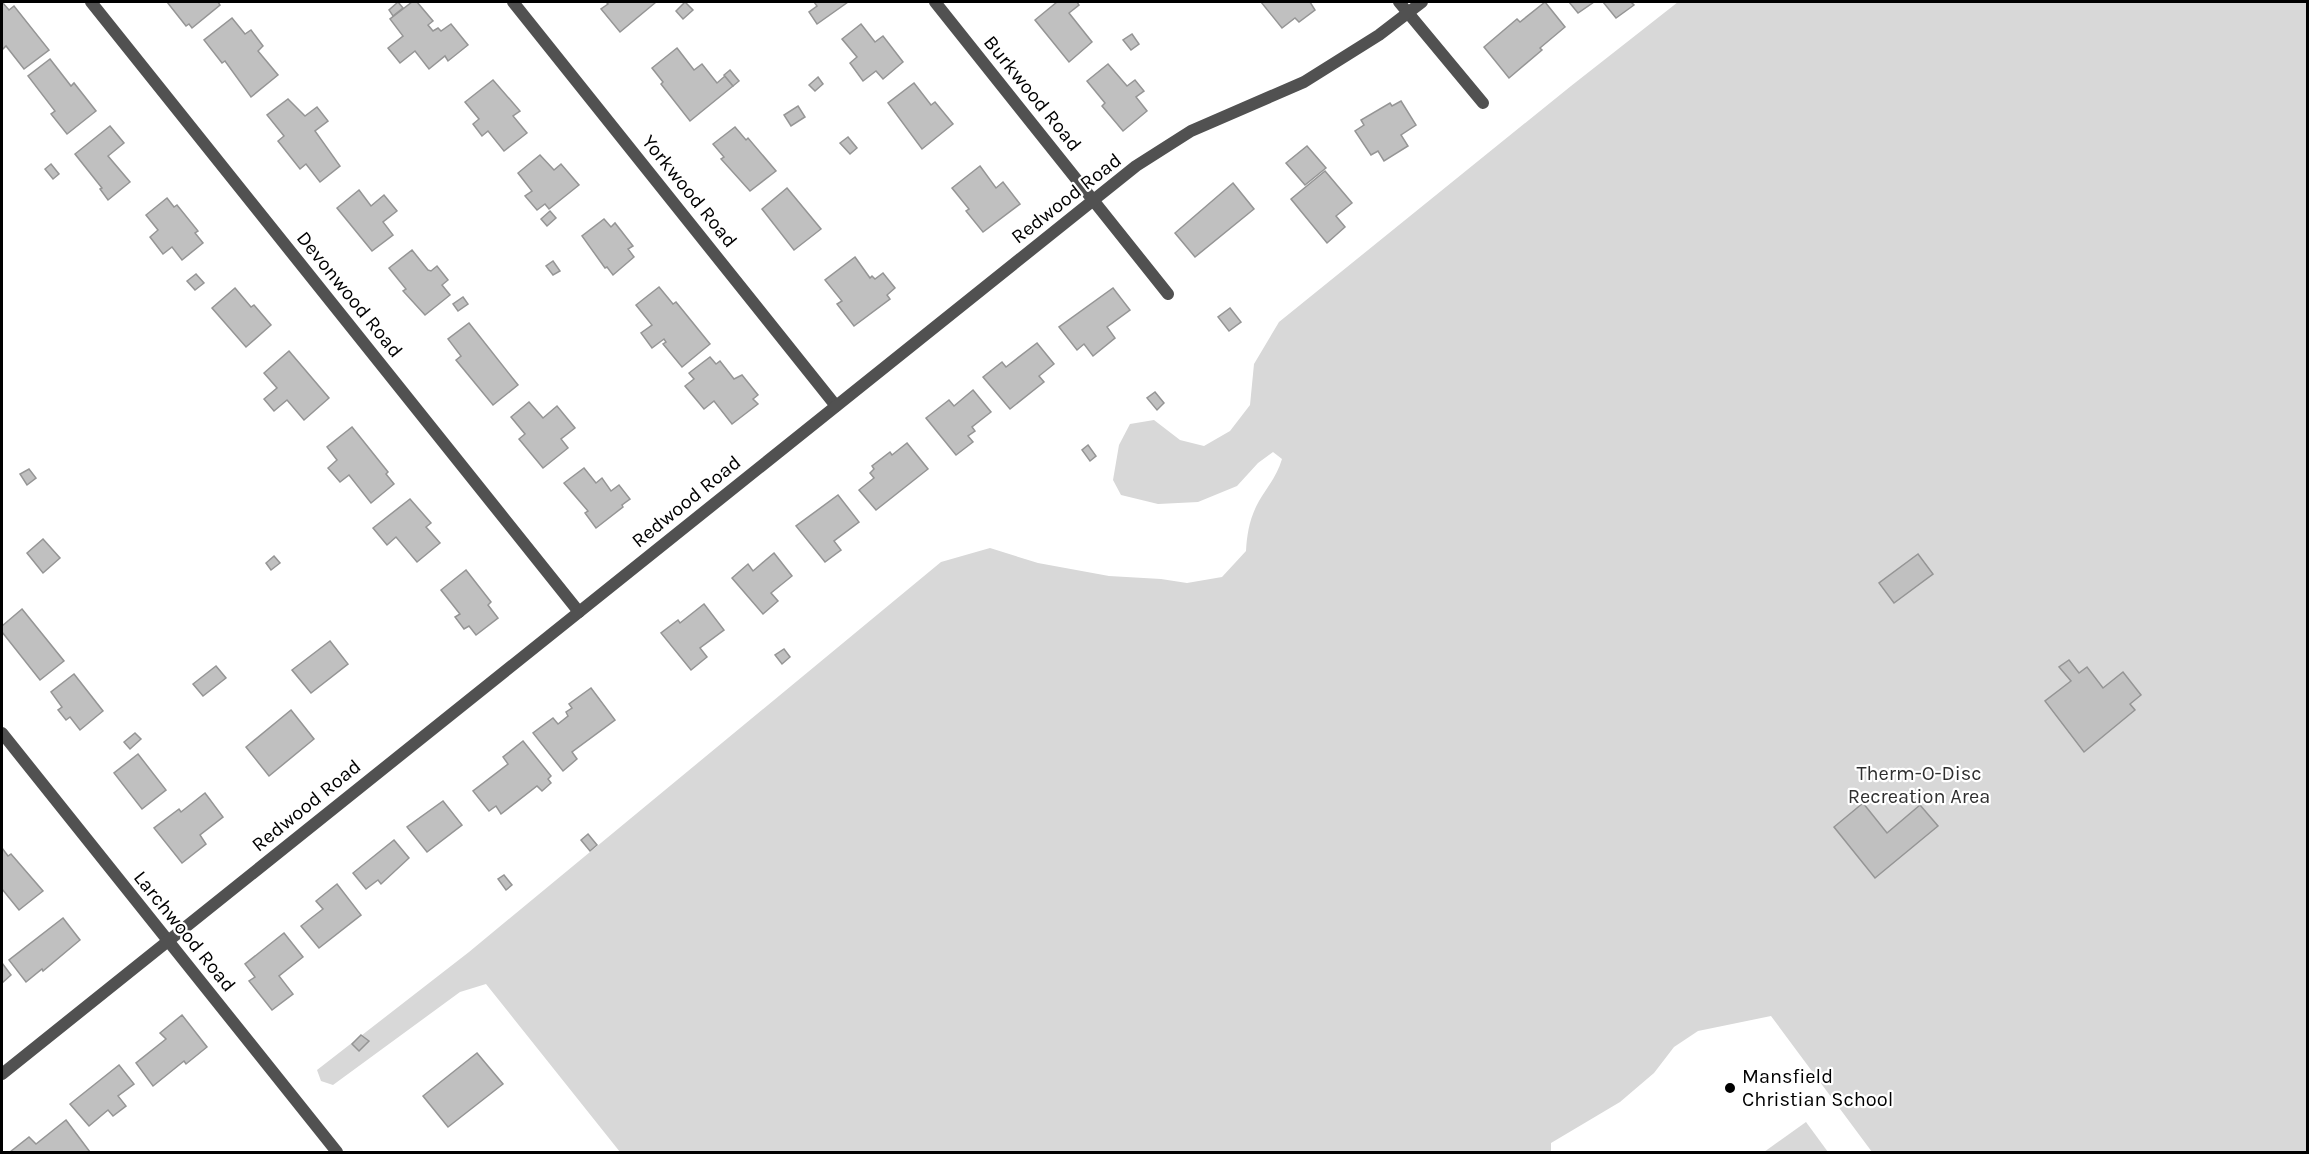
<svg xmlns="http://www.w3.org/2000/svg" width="2309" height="1154" font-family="Karla,sans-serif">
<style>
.green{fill:#d8d8d8}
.building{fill:#c0c0c0;stroke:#959595;stroke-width:1.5}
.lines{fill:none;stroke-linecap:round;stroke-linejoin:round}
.minor{stroke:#515151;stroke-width:12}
.poi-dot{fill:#000;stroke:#fff;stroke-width:2}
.labels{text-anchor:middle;stroke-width:4.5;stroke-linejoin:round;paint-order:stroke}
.street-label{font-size:20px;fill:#000;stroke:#fff}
.park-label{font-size:20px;fill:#2f2f2f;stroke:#fff}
.poi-label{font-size:20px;fill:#000;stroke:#fff;text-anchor:start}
</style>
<rect width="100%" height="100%" fill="#fff"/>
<g class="green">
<path d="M1678 2H2307V1152H1872L1771 1016 1698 1031 1674 1047 1654 1073 1620 1102 1551 1143V1152H620L486 984 460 992 333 1085 321 1081 317 1070 469 952 941 562 990 548 1038 563 1109 576 1161 579 1187 583 1222 577 1246 551C1247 533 1250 517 1259 501 1268 486 1277 476 1282 459L1273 452 1258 463 1237 486 1198 502 1158 504 1121 495 1113 480 1119 445 1130 424 1154 420 1180 440 1204 446 1230 431 1250 405 1254 364 1279 322 1571 86Z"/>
<path d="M1806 1122 1828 1152H1764Z"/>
</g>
<g class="building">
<path d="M2 2 9 10 14 6 49 50 24 69 6 46 2 50Z"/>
<path d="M167 2H218L220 5 192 28 189 24 186 26Z"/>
<path d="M398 2 403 8 393 16 389 10Z"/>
<path d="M412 2H417L433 21 428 25 433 31 438 28 441 31 451 24 468 45 448 61 445 56 429 69 415 51 400 63 388 48 403 36 390 19Z"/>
<path d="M606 2H656L620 32 601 9 608 4Z"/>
<path d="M685 2 693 10 683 19 676 11Z"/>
<path d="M814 2H848L817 24 809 12 817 6Z"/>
<path d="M1057 2H1077L1079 5 1069 13 1092 42 1069 62 1035 20Z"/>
<path d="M1261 2H1310L1315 10 1299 22 1295 18 1282 28Z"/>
<path d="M1545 2 1565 27 1540 48 1542 50 1509 78 1484 47 1517 19 1520 22Z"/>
<path d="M1569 2H1594L1578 13Z"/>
<path d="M1603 2H1631L1634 5 1616 18Z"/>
<path d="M232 18 245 34 251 30 263 46 258 51 278 75 251 97 225 61 222 63 204 40Z"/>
<path d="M861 24 875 42 883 36 903 62 883 79 876 71 863 81 850 63 857 57 842 39Z"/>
<path d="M1132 34 1139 44 1131 50 1123 40Z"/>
<path d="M677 48 694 70 702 64 717 83 725 76 733 86 690 121 661 84 663 82 652 68Z"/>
<path d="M50 59 71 86 74 83 96 111 67 134 51 114 55 111 28 76Z"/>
<path d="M1108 64 1127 86 1135 80 1144 91 1136 97 1147 111 1123 131 1102 106 1105 103 1087 81Z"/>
<path d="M730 70 739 81 733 86 724 75Z"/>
<path d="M818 77 823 84 815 91 809 85Z"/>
<path d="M493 80 520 111 513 116 527 133 504 151 488 131 482 136 473 124 479 119 465 102Z"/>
<path d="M914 83 931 105 935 102 953 124 922 149 888 103Z"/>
<path d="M288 99 305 116 317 107 328 121 315 131 340 166 320 182 306 164 300 169 278 141 284 136 267 115Z"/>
<path d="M1401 101 1416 125 1401 135 1408 146 1384 161 1378 151 1371 155 1355 131 1364 125 1361 120 1390 103 1392 106Z"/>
<path d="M798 106 805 117 791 126 784 115Z"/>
<path d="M110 126 124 143 108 156 130 182 108 200 100 189 102 188 75 154Z"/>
<path d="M735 127 746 140 748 138 776 171 750 191 721 159 724 157 713 144Z"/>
<path d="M848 137 857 148 850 154 840 143Z"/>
<path d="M1307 146 1326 168 1305 185 1286 163Z"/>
<path d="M540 155 554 170 561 164 579 185 549 209 545 204 537 210 525 196 532 191 518 173Z"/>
<path d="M51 164 59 174 53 179 45 169Z"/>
<path d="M980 166 996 188 1003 182 1020 204 983 232 966 211 969 209 952 188Z"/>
<path d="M1325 171 1352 203 1336 216 1345 227 1327 243 1291 199Z"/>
<path d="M1233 183 1254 209 1195 257 1175 233Z"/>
<path d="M787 188 821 229 794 250 762 209Z"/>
<path d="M359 190 371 206 384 195 397 211 383 222 393 235 372 251 337 208Z"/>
<path d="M167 198 174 207 177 205 198 231 195 233 203 243 182 260 172 247 163 254 150 237 158 230 146 215Z"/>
<path d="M550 211 556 218 547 226 541 219Z"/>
<path d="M604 219 611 227 615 223 633 246 628 249 634 257 613 275 607 267 605 268 582 236Z"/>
<path d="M412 250 428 270 431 271 437 266 448 280 442 285 450 295 425 315 403 291 406 289 389 268Z"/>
<path d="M855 257 870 278 872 276 875 279 883 273 895 288 887 295 890 299 854 326 837 304 842 301 825 280Z"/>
<path d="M553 261 560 271 553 275 546 266Z"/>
<path d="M196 274 204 283 195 290 187 281Z"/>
<path d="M659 287 673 304 676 302 710 344 682 367 663 344 666 342 664 339 652 348 641 333 652 325 636 305Z"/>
<path d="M235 288 251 307 254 305 271 325 246 347 212 308Z"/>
<path d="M1113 288 1130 310 1107 327 1115 338 1093 356 1084 344 1077 350 1059 327Z"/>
<path d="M463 297 468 304 458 311 453 304Z"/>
<path d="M1230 308 1241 322 1229 331 1218 317Z"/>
<path d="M469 323 518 385 493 405 456 360 461 356 448 339Z"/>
<path d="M1037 343 1054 364 1039 376 1044 382 1010 409 983 377 1002 362 1006 367Z"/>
<path d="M289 351 329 398 304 420 287 400 274 411 264 399 277 388 264 373Z"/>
<path d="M710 357 716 364 720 361 734 379 742 375 758 395 753 399 758 404 732 424 714 401 704 409 685 386 694 379 689 373Z"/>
<path d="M973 390 991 412 972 427 975 431 968 436 973 442 956 455 926 418 949 400 954 406Z"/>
<path d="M1155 392 1164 403 1157 410 1147 398Z"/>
<path d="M529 402 543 418 557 406 575 428 561 439 568 448 543 468 519 439 525 434 511 417Z"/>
<path d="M352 427 388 472 386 474 394 484 371 503 349 475 340 482 328 468 337 460 327 447Z"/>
<path d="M907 443 928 469 876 510 859 490 874 478 870 473 874 469 872 466 890 452 892 455Z"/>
<path d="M1088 445 1096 456 1090 461 1082 450Z"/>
<path d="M584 468 596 483 602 478 611 491 619 485 630 499 622 505 623 507 596 528 585 513 588 511 564 483Z"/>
<path d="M29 469 36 478 27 485 20 474Z"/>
<path d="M838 495 859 522 834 541 841 550 825 562 796 526Z"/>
<path d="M410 499 431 523 426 527 440 543 417 562 396 537 387 545 373 528Z"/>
<path d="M43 539 60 558 43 573 27 553Z"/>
<path d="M774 553 792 576 771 593 778 601 763 614 732 578 748 564 753 571Z"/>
<path d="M1918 554 1933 574 1894 603 1879 583Z"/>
<path d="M274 556 280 563 271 570 266 563Z"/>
<path d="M466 570 491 602 488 605 498 618 476 635 469 626 464 629 455 617 460 614 441 590Z"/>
<path d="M704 604 724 630 700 648 707 657 691 670 661 633 678 620 680 623Z"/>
<path d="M22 609 64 661 40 680 2 632V626Z"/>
<path d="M330 641 348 664 311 693 292 670Z"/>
<path d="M784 649 790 657 782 664 775 655Z"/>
<path d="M2069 660 2079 673 2087 667 2103 688 2123 672 2141 695 2130 704 2135 710 2084 752 2045 701 2071 681 2059 667Z"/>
<path d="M216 666 226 678 203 696 193 684Z"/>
<path d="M74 674 103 711 80 730 70 717 66 720 58 710 62 707 51 692Z"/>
<path d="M591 688 615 720 572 752 577 759 563 771 533 733 553 718 558 724 568 716 566 712 572 708 569 704Z"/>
<path d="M291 710 314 739 269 776 246 747Z"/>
<path d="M135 733 141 739 130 749 124 742Z"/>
<path d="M523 741 551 776 548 779 551 783 542 791 537 786 501 814 496 806 489 811 473 791 508 764 503 757Z"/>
<path d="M138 754 166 790 142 809 114 773Z"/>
<path d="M205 793 223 817 200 835 206 844 182 863 154 828 179 809 181 812Z"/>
<path d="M443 801 462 825 427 852 407 827Z"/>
<path d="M1863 803 1887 833 1920 805 1938 826 1875 878 1834 827Z"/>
<path d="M588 834 597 845 590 851 581 840Z"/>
<path d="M394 840 409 858 381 884 378 880 366 889 353 873Z"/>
<path d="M2 848 8 856 11 854 43 891 19 910 2 889Z"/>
<path d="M504 875 512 885 506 890 498 879Z"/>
<path d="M337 884 361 915 319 948 301 926 323 909 316 901Z"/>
<path d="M63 918 80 940 43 971 42 969 26 982 9 960Z"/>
<path d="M284 933 303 957 279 976 293 994 272 1010 249 981 255 977 245 964Z"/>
<path d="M2 963 11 975 2 983Z"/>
<path d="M182 1015 207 1047 186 1064 184 1061 153 1086 136 1063 166 1039 160 1033Z"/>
<path d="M361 1035 369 1041 359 1051 352 1044Z"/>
<path d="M477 1053 503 1084 448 1127 423 1096Z"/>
<path d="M119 1065 134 1084 118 1096 126 1106 113 1116 108 1110 89 1126 70 1104Z"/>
<path d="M66 1120 90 1152H10L29 1137 36 1144Z"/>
</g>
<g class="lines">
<g class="minor">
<path d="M91 2 579 612"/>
<path d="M513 2 836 406"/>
<path d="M935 2 1168 294"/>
<path d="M1399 2 1483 103"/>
<path d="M2 733 337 1152"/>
<path d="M2 1074 1136 166 1191 131 1304 82 1379 35 1422 2"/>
</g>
</g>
<circle class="poi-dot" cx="1730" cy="1088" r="6"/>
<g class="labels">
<g class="street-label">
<text transform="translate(1033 93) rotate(51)" y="7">Burkwood Road</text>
<text transform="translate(690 191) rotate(51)" y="7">Yorkwood Road</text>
<text transform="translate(1066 198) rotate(-38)" y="7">Redwood Road</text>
<text transform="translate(350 294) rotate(51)" y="7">Devonwood Road</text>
<text transform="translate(686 501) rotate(-39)" y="7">Redwood Road</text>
<text transform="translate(306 805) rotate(-39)" y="7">Redwood Road</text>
<text transform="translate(185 931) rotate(51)" y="7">Larchwood Road</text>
</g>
<g class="park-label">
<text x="1919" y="780">Therm-O-Disc<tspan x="1919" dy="23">Recreation Area</tspan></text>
</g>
<g class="poi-label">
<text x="1742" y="1083">Mansfield<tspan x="1742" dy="23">Christian School</tspan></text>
</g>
</g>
<rect width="2309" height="1154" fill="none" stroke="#000000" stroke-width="6"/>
</svg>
